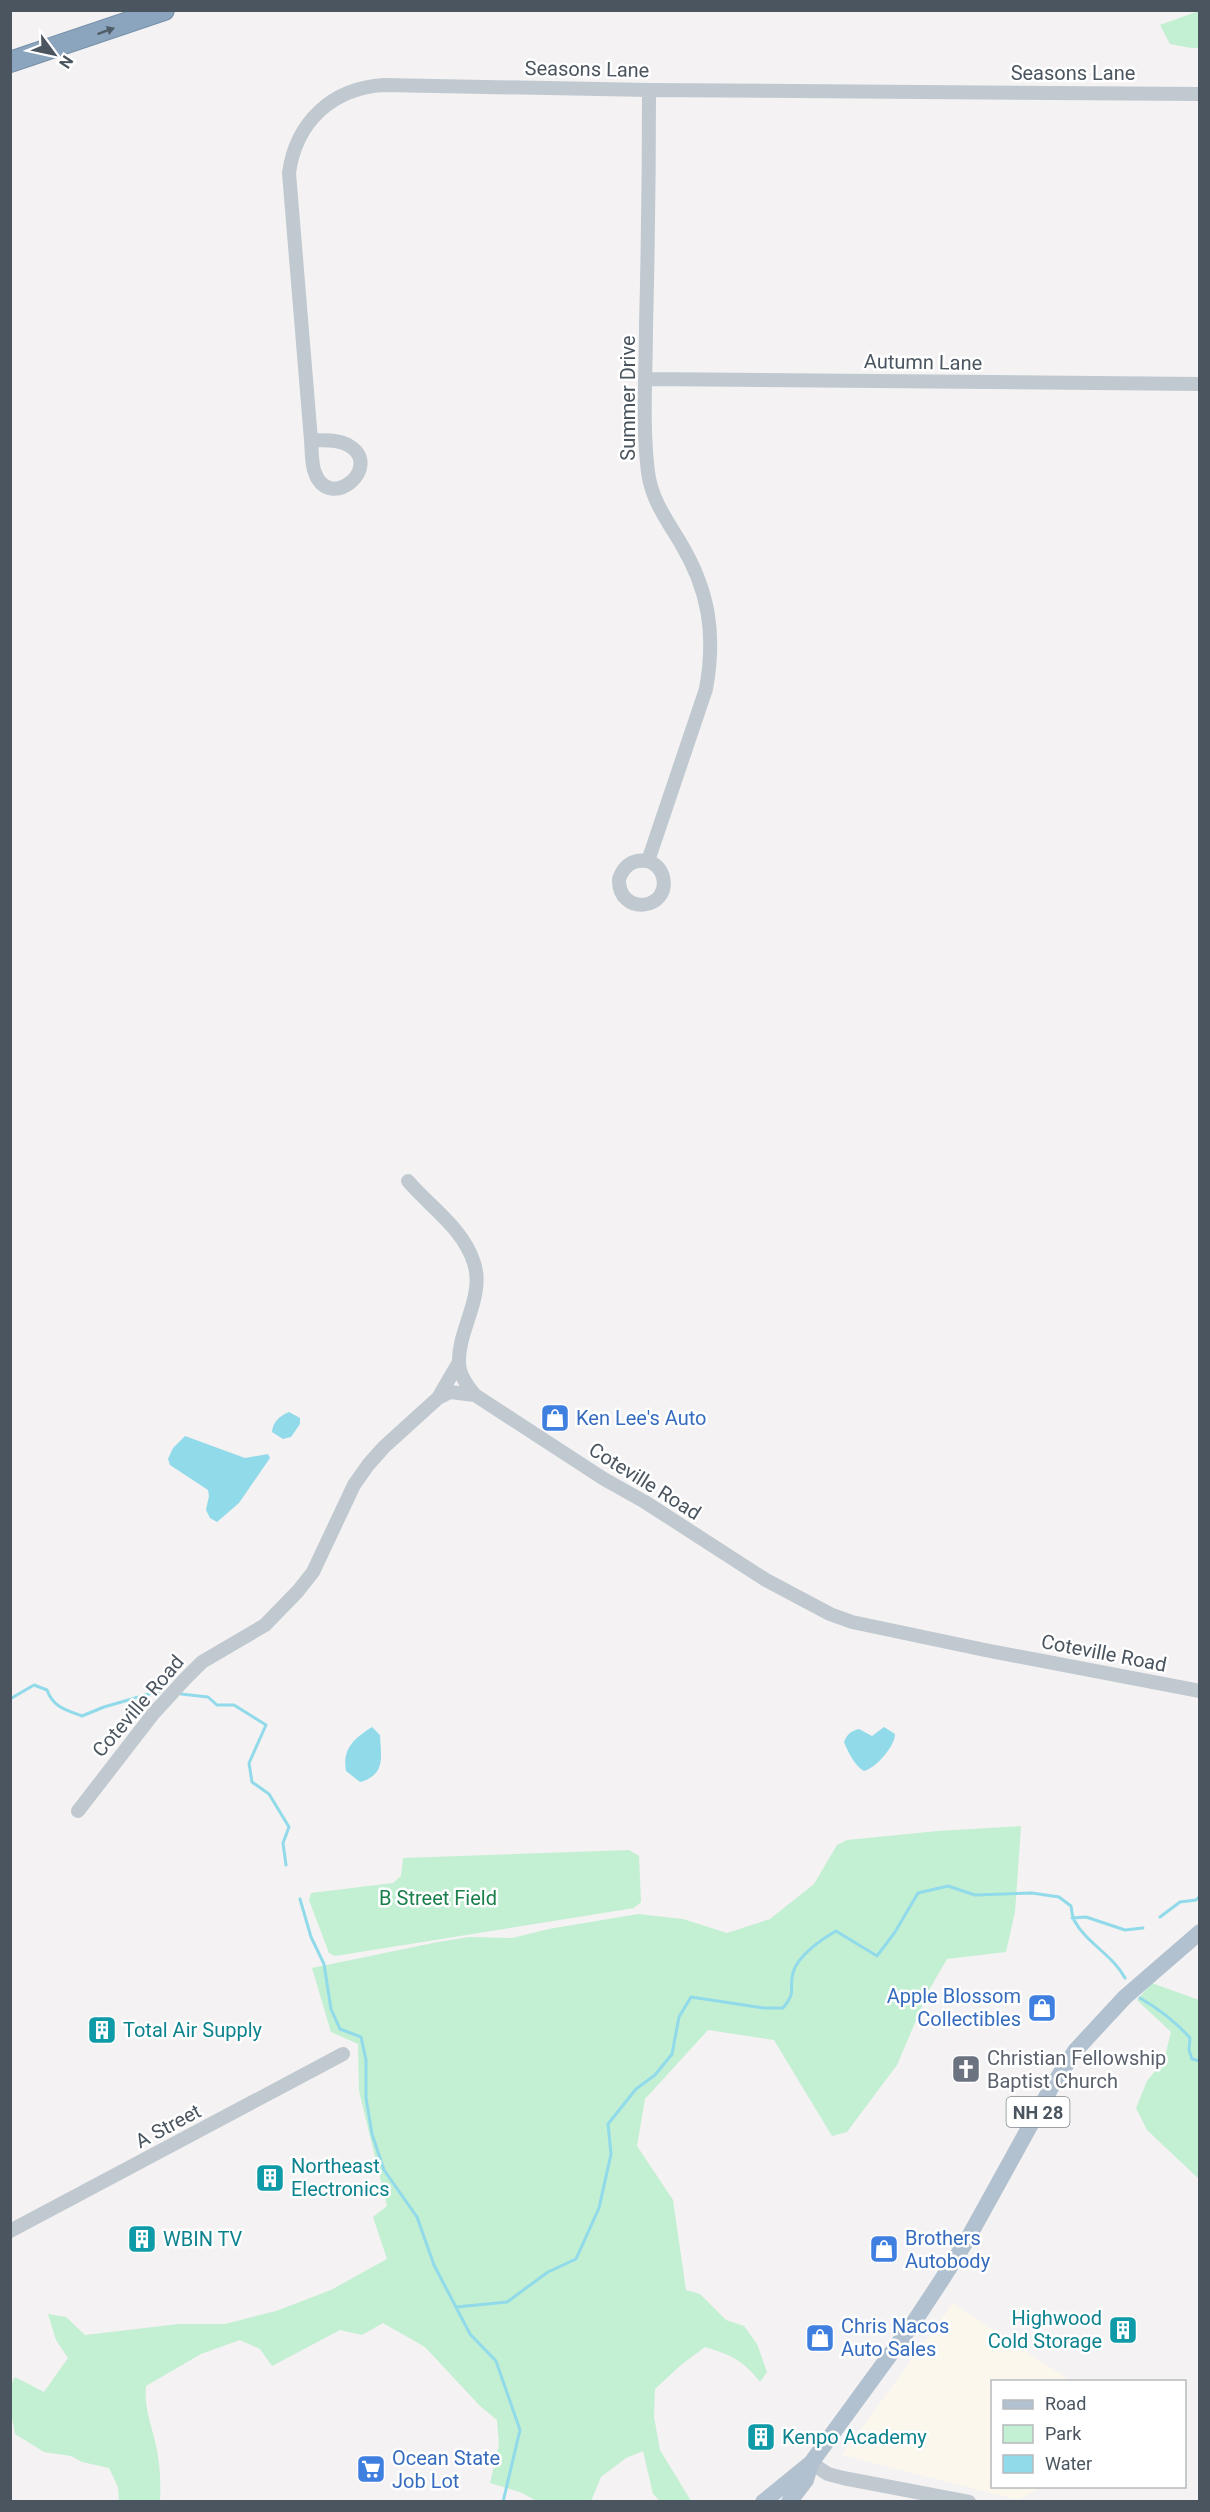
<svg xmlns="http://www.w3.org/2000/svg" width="1210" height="2512" viewBox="0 0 1210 2512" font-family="Roboto,sans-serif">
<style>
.commercial{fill:#fcf7ed}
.green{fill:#c3efd3}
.water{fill:#91daea}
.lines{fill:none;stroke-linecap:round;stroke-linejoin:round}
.stream{stroke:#91daea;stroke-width:3}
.highway-casing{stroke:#7690aa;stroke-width:22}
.minor{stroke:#c0c9d0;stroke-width:14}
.major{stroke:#b2c1cf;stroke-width:16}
.highway{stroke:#8ba5be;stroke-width:20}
.oneway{fill:#505d68}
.labels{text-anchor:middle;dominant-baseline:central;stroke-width:5;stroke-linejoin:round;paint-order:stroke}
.shield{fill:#fff;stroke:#80888f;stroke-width:1.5}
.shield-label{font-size:18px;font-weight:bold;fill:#4a555f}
.street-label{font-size:20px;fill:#4a555f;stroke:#fff}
.shop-label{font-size:20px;fill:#366cbe;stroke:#fff;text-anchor:start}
.park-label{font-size:20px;fill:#1b804b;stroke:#fff}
.culture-label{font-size:20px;fill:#0d838f;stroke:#fff;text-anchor:start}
.worship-label{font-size:20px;fill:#5b616d;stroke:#fff;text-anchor:start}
</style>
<rect width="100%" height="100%" fill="#f4f2f2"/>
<path class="commercial" d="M953,2303L1071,2381L992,2382V2486L1042,2487L1018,2500L842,2455Z"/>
<path class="green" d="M1199,11V48H1191L1170,44L1160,25Z
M1021,1826L1015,1912L1006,1952L947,1959L929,1990L897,2065L847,2132L832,2136L774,2040L708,2030L645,2099L637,2146L673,2200L686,2290L700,2294L726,2320L744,2326L757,2344L767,2372L760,2382C743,2360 731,2355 705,2347L681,2365L655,2389L654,2417L660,2450L691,2501H660L653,2494L643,2451L626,2458L601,2477L591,2501H537L520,2492L490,2483L499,2445L497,2420L479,2405L425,2347L383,2323L362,2335L340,2330L272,2366L260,2349L240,2340L201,2354L146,2386C144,2406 150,2421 155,2441C160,2461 161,2481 160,2501H119L118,2487L109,2468L82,2462L71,2456L44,2452L15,2434C12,2417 5,2392 15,2377L44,2392L68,2358L56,2340L48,2314L66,2317L85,2335L179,2324H225L276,2311L331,2290L387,2259L373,2217L387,2206L359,2091L358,2044L331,2032L312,1968L438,1942L469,1937L512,1938L549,1929L638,1914L683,1919L727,1933L770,1919L814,1884L837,1845L847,1840L938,1831Z
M629,1850L639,1856L641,1902L634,1908L335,1956L329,1953L309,1900L311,1893L393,1883L401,1876L403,1858Z
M1152,1983L1199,2000V2179L1147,2130L1136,2108L1147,2081L1164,2060L1171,2032L1137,2000Z"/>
<path class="water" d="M289,1412L300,1418V1424L291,1437L283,1439L272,1432C273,1421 280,1416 289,1412Z
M185,1436L245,1458L268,1454L270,1458L239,1503L217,1522L210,1518L206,1510L209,1496L208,1490L170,1465L168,1459L173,1448Z
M372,1727L380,1735C381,1757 386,1775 360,1782L346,1771C342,1748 355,1738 372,1727Z
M884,1727L895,1734C895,1746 876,1768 864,1771C855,1766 848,1752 844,1742C847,1734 851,1731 859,1729L872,1736Z"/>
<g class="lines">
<path class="stream" d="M181,1694L208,1697L217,1705H234L266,1725L249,1763L252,1782L269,1794L289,1827L283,1843L286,1865
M10,1699L34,1685L47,1690C53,1707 66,1710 82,1716L104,1707L163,1690
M300,1899L311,1937L324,1964L331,2009L340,2029L361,2037L366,2060V2098L372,2134L384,2170L417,2217L434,2265L470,2334L496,2361L520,2430L503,2502
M1160,1917L1180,1902L1196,1900L1200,1896
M1072,1918L1086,1917L1125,1930L1143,1928
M1140,1998C1159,2009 1175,2021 1190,2038L1189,2050L1192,2059L1200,2061
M456,2307L507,2302L548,2272L576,2259L599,2208L611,2154L608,2124L636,2089L655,2075L672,2054L679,2017L691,1997L764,2008H783C798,1989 788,1991 793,1973C797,1956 822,1939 836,1931L877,1956L895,1932L918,1893L948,1886L975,1895L1032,1893L1059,1897L1071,1906C1072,1911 1072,1916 1074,1920C1086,1943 1113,1955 1125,1978"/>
<g class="highway-casing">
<path id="highway" d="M10,62L164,10"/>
</g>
<path class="minor" d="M646,379L1200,384
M311,440C323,441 338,439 348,445C385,466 330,513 315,473C311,463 312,450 311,440L289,173C296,122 332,88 384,85L649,90L1200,94
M648,861C656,864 661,869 663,877C671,910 618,917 619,879C624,865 633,859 648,861L706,689C716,634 709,590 680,542C666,519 651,498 648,472C642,424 646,375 646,327C648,248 649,169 649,90
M408,1181C431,1208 463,1228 474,1263C485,1296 458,1330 459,1362C459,1374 468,1387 475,1395
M438,1398L459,1362
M78,1811L153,1714L185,1679L202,1662L265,1625L298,1591L313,1572L354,1485L368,1465L384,1447L438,1398L450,1392L475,1395L604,1479L645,1502L766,1580L830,1614L852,1622L985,1650L1200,1691
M10,2231L343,2054
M811,2463L828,2474L843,2478L969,2502"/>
<path class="major" d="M763,2502L811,2463
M789,2502L806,2480L811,2463L914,2322L941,2281L967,2240L1051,2088L1075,2051L1125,1997L1200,1932"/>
<use href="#highway" class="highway"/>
</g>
<defs><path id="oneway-solid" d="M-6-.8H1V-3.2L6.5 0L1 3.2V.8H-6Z" transform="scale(1.5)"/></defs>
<use class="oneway" href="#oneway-solid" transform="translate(106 31) rotate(-20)"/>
<defs>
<g id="shop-square" transform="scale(1.5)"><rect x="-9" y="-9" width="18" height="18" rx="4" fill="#3f7fe0" stroke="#fff"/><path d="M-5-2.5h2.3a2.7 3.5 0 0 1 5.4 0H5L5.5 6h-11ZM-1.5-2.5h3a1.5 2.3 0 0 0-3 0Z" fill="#fff"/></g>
<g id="building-square" transform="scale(1.5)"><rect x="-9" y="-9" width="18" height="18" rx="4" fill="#0f9aa8" stroke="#fff"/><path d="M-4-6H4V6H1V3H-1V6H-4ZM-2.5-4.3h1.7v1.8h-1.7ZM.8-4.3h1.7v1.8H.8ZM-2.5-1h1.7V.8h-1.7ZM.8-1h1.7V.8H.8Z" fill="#fff"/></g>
<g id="church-square" transform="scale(1.5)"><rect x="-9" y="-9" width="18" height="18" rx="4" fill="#6b7280" stroke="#fff"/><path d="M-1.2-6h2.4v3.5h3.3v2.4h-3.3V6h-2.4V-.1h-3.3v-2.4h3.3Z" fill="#fff"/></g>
<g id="supermarket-square" transform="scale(1.5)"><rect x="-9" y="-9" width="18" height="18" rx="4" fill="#3f7fe0" stroke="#fff"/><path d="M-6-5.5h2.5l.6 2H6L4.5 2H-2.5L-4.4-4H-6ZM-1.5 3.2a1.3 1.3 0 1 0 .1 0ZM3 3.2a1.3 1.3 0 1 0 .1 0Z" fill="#fff"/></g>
</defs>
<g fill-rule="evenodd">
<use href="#shop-square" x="555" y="1418"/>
<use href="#shop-square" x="1042" y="2008"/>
<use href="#building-square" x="102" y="2030"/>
<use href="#church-square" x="966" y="2069"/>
<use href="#building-square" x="270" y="2178"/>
<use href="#building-square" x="142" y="2239"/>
<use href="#shop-square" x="884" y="2249"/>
<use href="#building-square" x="1123" y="2330"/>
<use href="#shop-square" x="820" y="2338"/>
<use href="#building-square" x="761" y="2437"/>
<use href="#supermarket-square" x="371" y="2469"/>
</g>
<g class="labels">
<rect class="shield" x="1006.5" y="2097" width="63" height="30" rx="4.5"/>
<g class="shield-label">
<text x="1038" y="2112">NH 28</text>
</g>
<g class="street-label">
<text transform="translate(587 69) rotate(1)">Seasons Lane</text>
<text x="1073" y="73">Seasons Lane</text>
<text transform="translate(923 362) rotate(1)">Autumn Lane</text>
<text transform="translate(628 398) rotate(-90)">Summer Drive</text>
<text transform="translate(645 1481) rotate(32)">Coteville Road</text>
<text transform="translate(1104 1653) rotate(11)">Coteville Road</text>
<text transform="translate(138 1706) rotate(-49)">Coteville Road</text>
<text transform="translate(168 2126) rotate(-28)">A Street</text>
</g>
<g class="shop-label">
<text x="576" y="1418">Ken Lee's Auto</text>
<text x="1021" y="1996" text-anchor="end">Apple Blossom<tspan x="1021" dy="23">Collectibles</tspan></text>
<text x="905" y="2238">Brothers<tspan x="905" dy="23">Autobody</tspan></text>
<text x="841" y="2326">Chris Nacos<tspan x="841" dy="23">Auto Sales</tspan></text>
<text x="392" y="2458">Ocean State<tspan x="392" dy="23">Job Lot</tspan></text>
</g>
<g class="park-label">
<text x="438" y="1898">B Street Field</text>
</g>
<g class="culture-label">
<text x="123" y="2030">Total Air Supply</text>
<text x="291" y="2166">Northeast<tspan x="291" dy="23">Electronics</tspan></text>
<text x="163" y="2239">WBIN TV</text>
<text x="1102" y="2318" text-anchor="end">Highwood<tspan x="1102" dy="23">Cold Storage</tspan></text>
<text x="782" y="2437">Kenpo Academy</text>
</g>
<g class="worship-label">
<text x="987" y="2058">Christian Fellowship<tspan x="987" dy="23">Baptist Church</tspan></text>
</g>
</g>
<rect width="1210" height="2512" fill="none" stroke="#4a555f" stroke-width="24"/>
<rect x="991" y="2380" width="195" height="108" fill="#ffffff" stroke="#b7bbbf" stroke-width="1.5"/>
<rect x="1003" y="2400" width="30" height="9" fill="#b2c1cf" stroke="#b7bbbf" stroke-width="1.5"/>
<text x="1045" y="2410" font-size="18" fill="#4a555f">Road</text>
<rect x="1003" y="2425" width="30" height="18" fill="#c3efd3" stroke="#b7bbbf" stroke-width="1.5"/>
<text x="1045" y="2440" font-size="18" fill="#4a555f">Park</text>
<rect x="1003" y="2455" width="30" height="18" fill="#91daea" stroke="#b7bbbf" stroke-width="1.5"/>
<text x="1045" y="2470" font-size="18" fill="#4a555f">Water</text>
<g transform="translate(54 54) rotate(123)" stroke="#ffffff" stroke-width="4.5" paint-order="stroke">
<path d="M0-4.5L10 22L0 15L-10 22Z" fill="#4a555f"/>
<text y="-9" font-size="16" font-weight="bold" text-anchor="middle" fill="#4a555f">N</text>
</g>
</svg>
